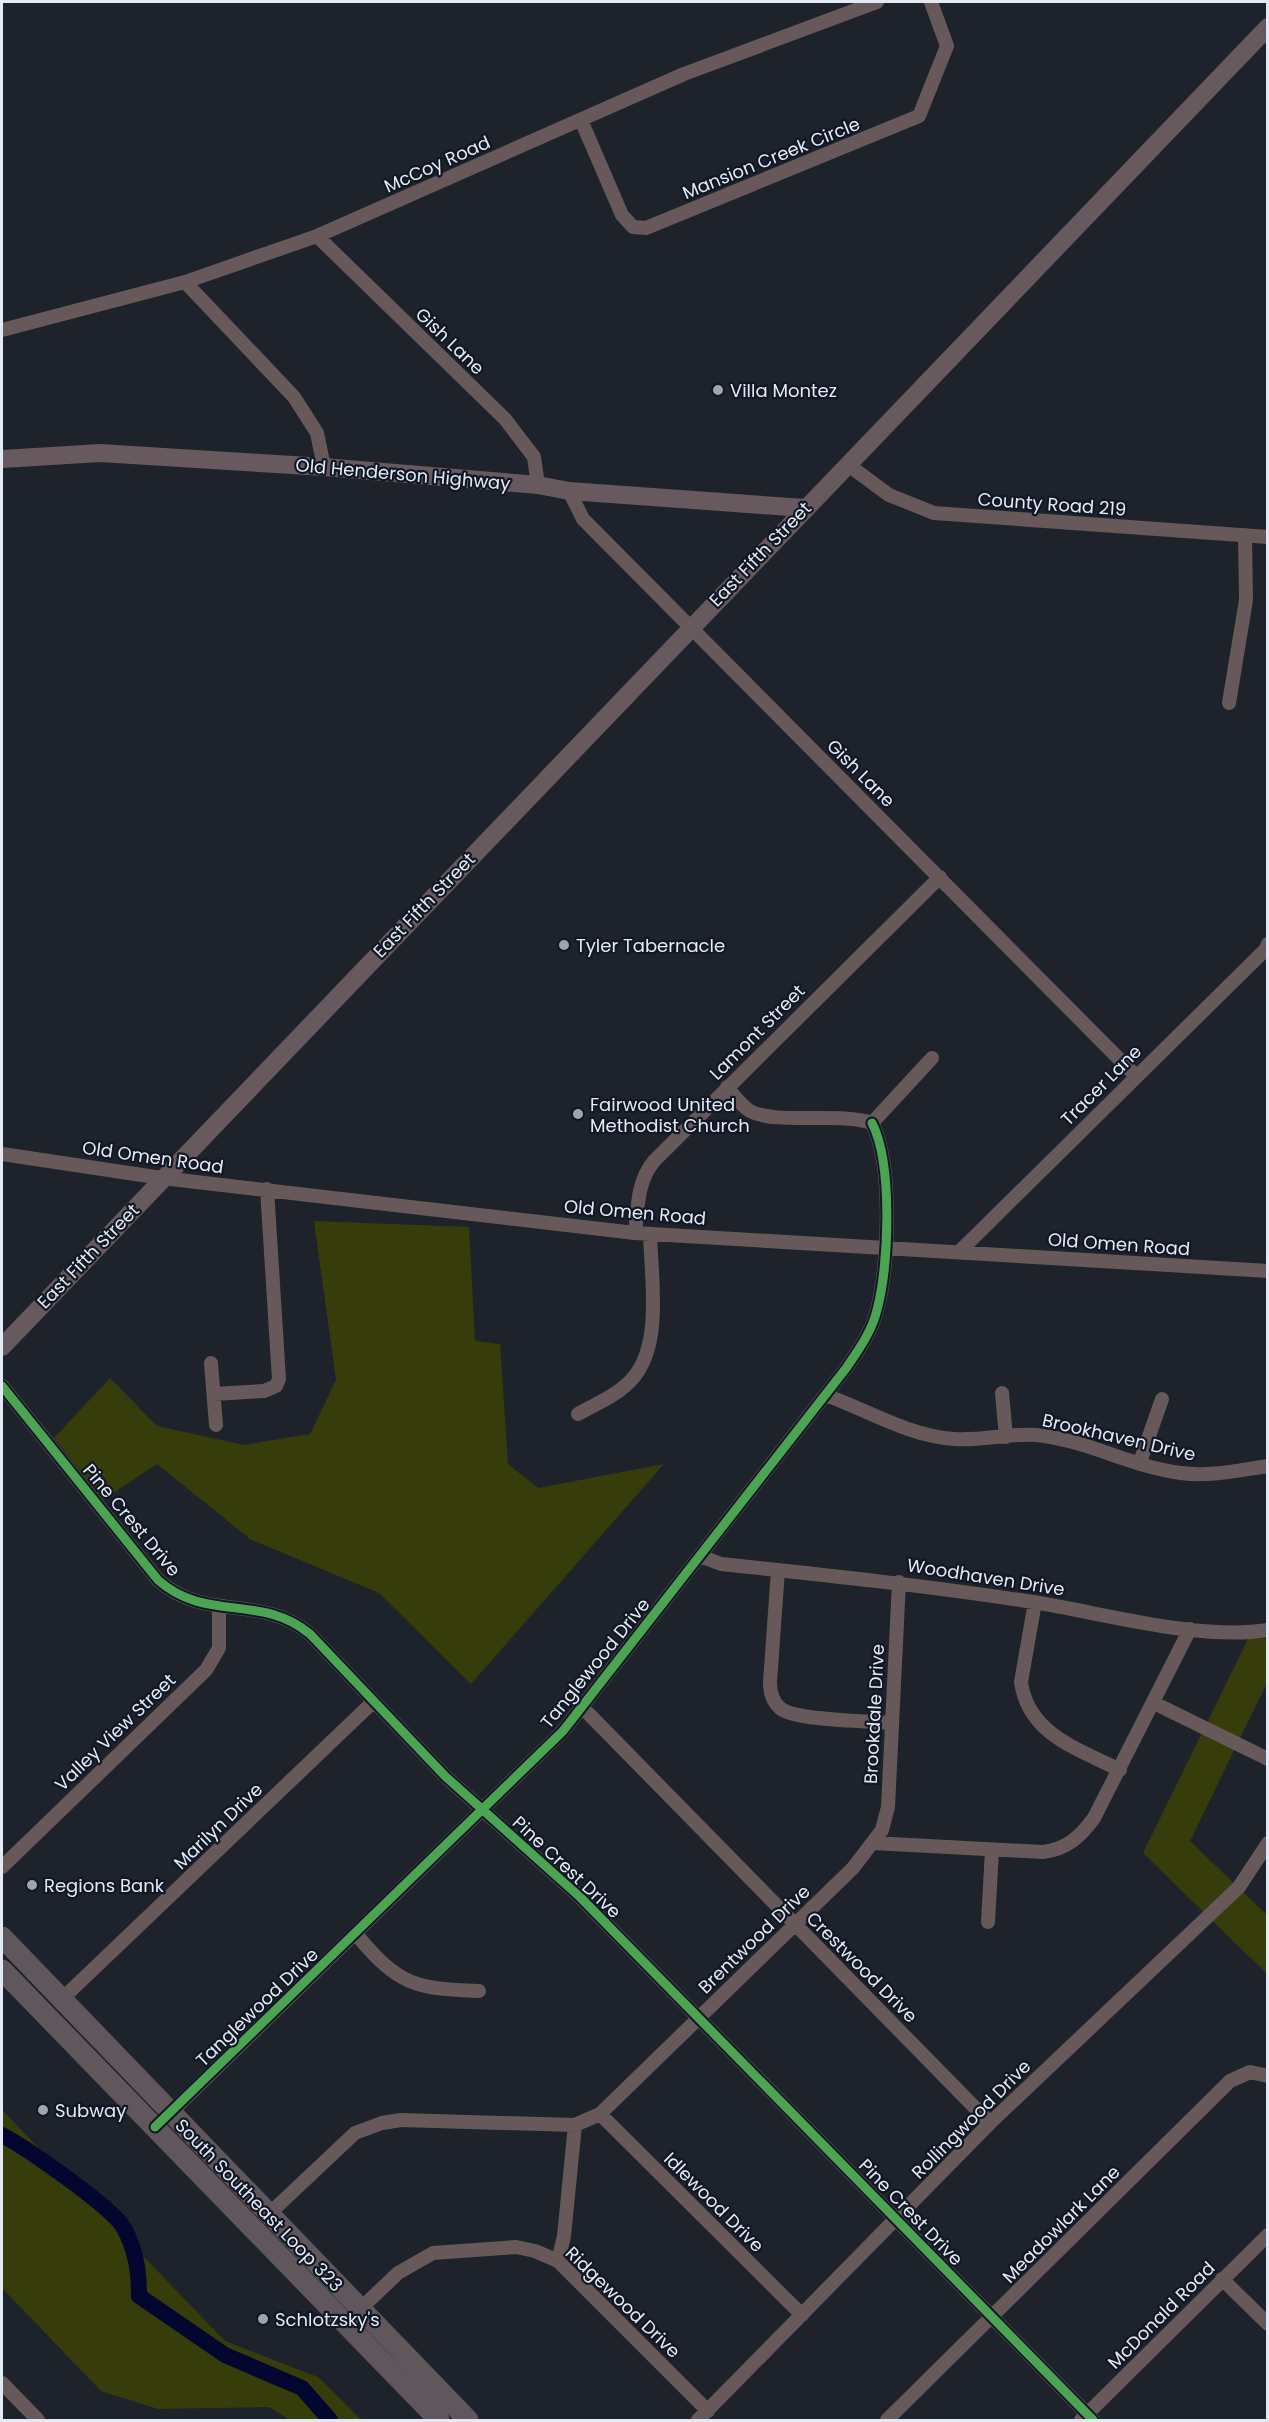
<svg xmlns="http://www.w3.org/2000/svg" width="1269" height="2422" viewBox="0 0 1269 2422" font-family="Poppins,sans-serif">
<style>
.green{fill:#373d0a}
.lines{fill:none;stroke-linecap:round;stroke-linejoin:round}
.river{stroke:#03062f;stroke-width:16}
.minor{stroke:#67585a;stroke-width:14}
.major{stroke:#67595d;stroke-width:18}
.highway{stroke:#5f575b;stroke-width:21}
.cycleway-casing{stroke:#101825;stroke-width:13}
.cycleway{stroke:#4ca352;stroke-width:9}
.poi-dot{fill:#9fa4ad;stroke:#101825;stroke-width:2}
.labels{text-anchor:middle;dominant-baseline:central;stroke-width:4.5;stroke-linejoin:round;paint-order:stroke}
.street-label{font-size:18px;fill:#e4eaf4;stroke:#101825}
.poi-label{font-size:18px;fill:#e4eaf4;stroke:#101825;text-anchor:start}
</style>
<rect width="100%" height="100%" fill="#1e222a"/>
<path class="green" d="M314,1221L469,1227L475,1341L500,1344L508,1464L538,1488L664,1464L471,1684L379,1593L250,1539L157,1464L103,1500L54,1438L110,1378L157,1426L244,1445L310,1434L336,1380Z
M1267,1638V1683L1190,1841L1267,1915V1974L1143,1853L1248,1639Z
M2,2110L225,2341L318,2377L362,2420H290L269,2407L158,2409L101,2391L2,2288Z"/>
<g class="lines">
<path class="river" d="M2,2135C25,2147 112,2207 124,2228C136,2251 139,2271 139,2296L225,2355L302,2388L330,2420"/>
<path class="minor" d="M581,120L622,215L633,227L646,228L919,116L947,46L931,2
M317,236L505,419L534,457L538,485
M185,282L294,397L317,433L324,467
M2,330L185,282L317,236L684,74L877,2
M847,464L889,495L934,513L1268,537
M569,491L583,519L1136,1076
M1229,703L1246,600L1245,535
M727,1087C734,1095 740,1105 750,1111C775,1125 839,1112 872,1123
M872,1123L932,1058
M2,1154L162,1178L635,1233L1268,1271
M635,1233C638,1206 637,1182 654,1161L940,877
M960,1251L1265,950L1268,944
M211,1363L216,1425
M2,1386L158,1580C206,1623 261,1593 310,1634L446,1777L580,1897L1093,2420
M1002,1393L1006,1437
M214,1394L264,1391L276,1386L279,1379L267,1189
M825,1395C868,1410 908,1436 954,1439C981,1441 1009,1433 1036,1435C1087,1440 1132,1467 1181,1473C1210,1477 1239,1470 1268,1466
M578,1414C593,1405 612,1398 625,1386C665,1354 651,1280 650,1234
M1140,1462L1162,1399
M700,1556L721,1564C825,1575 929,1586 1033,1602C1103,1613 1199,1641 1268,1630
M778,1570L770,1682C770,1692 772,1701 780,1708C794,1721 869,1721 891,1723
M1035,1602L1021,1682C1028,1734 1078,1749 1120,1770
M1154,1703L1268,1759
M583,1708L990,2123
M873,1843L1043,1852C1067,1849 1080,1837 1094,1818L1190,1629
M2,1867L206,1670L219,1648V1607
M988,1922L992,1850
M356,1934C398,1985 415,1989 479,1991
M62,1999L373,1702
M600,2114L802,2315
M165,2118L563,1731L847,1367C859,1349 872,1331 877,1310C889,1265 893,1164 872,1123
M269,2214L355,2133L382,2123L401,2120L575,2125L600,2114L853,1868L882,1830L888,1807L899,1582
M558,2261L564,2236L575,2125
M1222,2279L1268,2324
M355,2314L398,2273L433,2253L516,2247L535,2251L558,2261L708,2411
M2,2383L38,2420
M698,2420L990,2123L1239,1887L1268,1843
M887,2420L1230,2081L1250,2072L1268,2076
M1081,2420L1268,2235"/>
<path class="major" d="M2,459L100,453L324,467L538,485L569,491L804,508
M2,1347L1268,27"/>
<path class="highway" d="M2,1937L468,2420
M2,1970L439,2420"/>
<g class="cycleway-casing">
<path id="cycleway" d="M2,1386L158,1580C206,1623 261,1593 310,1634L446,1777L580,1897L1093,2420
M155,2127L563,1731L847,1367C859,1349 872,1331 877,1310C889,1265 893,1164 872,1123"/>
</g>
<use href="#cycleway" class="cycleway"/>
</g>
<g class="poi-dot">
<circle cx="718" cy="390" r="6"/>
<circle cx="564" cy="945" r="6"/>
<circle cx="578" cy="1114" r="6"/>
<circle cx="32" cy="1885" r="6"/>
<circle cx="43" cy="2110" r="6"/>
<circle cx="263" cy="2319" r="6"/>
</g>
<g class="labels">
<g class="street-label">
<text transform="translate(771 158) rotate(-22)">Mansion Creek Circle</text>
<text transform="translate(437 164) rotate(-24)">McCoy Road</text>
<text transform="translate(450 341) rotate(44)">Gish Lane</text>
<text transform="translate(403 474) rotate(5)">Old Henderson Highway</text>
<text transform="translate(1052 504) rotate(4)">County Road 219</text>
<text transform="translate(760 554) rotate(-46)">East Fifth Street</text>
<text transform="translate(861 773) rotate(45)">Gish Lane</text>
<text transform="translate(424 905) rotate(-46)">East Fifth Street</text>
<text transform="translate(757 1032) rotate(-45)">Lamont Street</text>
<text transform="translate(1101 1085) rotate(-45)">Tracer Lane</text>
<text transform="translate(153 1157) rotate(8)">Old Omen Road</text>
<text transform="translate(635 1212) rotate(5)">Old Omen Road</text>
<text transform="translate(1119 1244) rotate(4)">Old Omen Road</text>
<text transform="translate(88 1256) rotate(-46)">East Fifth Street</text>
<text transform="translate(1119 1437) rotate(13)">Brookhaven Drive</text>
<text transform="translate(132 1520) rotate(50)">Pine Crest Drive</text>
<text transform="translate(986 1577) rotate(9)">Woodhaven Drive</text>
<text transform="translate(595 1663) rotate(-51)">Tanglewood Drive</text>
<text transform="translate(874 1714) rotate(-87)">Brookdale Drive</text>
<text transform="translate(115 1732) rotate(-44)">Valley View Street</text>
<text transform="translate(218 1826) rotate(-44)">Marilyn Drive</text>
<text transform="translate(567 1867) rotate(43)">Pine Crest Drive</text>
<text transform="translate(754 1939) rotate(-44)">Brentwood Drive</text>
<text transform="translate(862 1967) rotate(45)">Crestwood Drive</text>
<text transform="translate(257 2007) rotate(-44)">Tanglewood Drive</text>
<text transform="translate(971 2119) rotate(-45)">Rollingwood Drive</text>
<text transform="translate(714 2202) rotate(45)">Idlewood Drive</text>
<text transform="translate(259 2205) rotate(46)">South Southeast Loop 323</text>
<text transform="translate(911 2212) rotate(46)">Pine Crest Drive</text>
<text transform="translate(1061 2224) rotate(-45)">Meadowlark Lane</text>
<text transform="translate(623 2302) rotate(44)">Ridgewood Drive</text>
<text transform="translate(1161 2315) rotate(-45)">McDonald Road</text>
</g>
<g class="poi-label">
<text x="730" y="390">Villa Montez</text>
<text x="576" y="945">Tyler Tabernacle</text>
<text x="590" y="1104">Fairwood United<tspan x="590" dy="21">Methodist Church</tspan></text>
<text x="44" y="1885">Regions Bank</text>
<text x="55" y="2110">Subway</text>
<text x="275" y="2319">Schlotzsky's</text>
</g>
</g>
<rect width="1269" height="2422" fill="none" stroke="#e4eaf4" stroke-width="6"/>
</svg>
